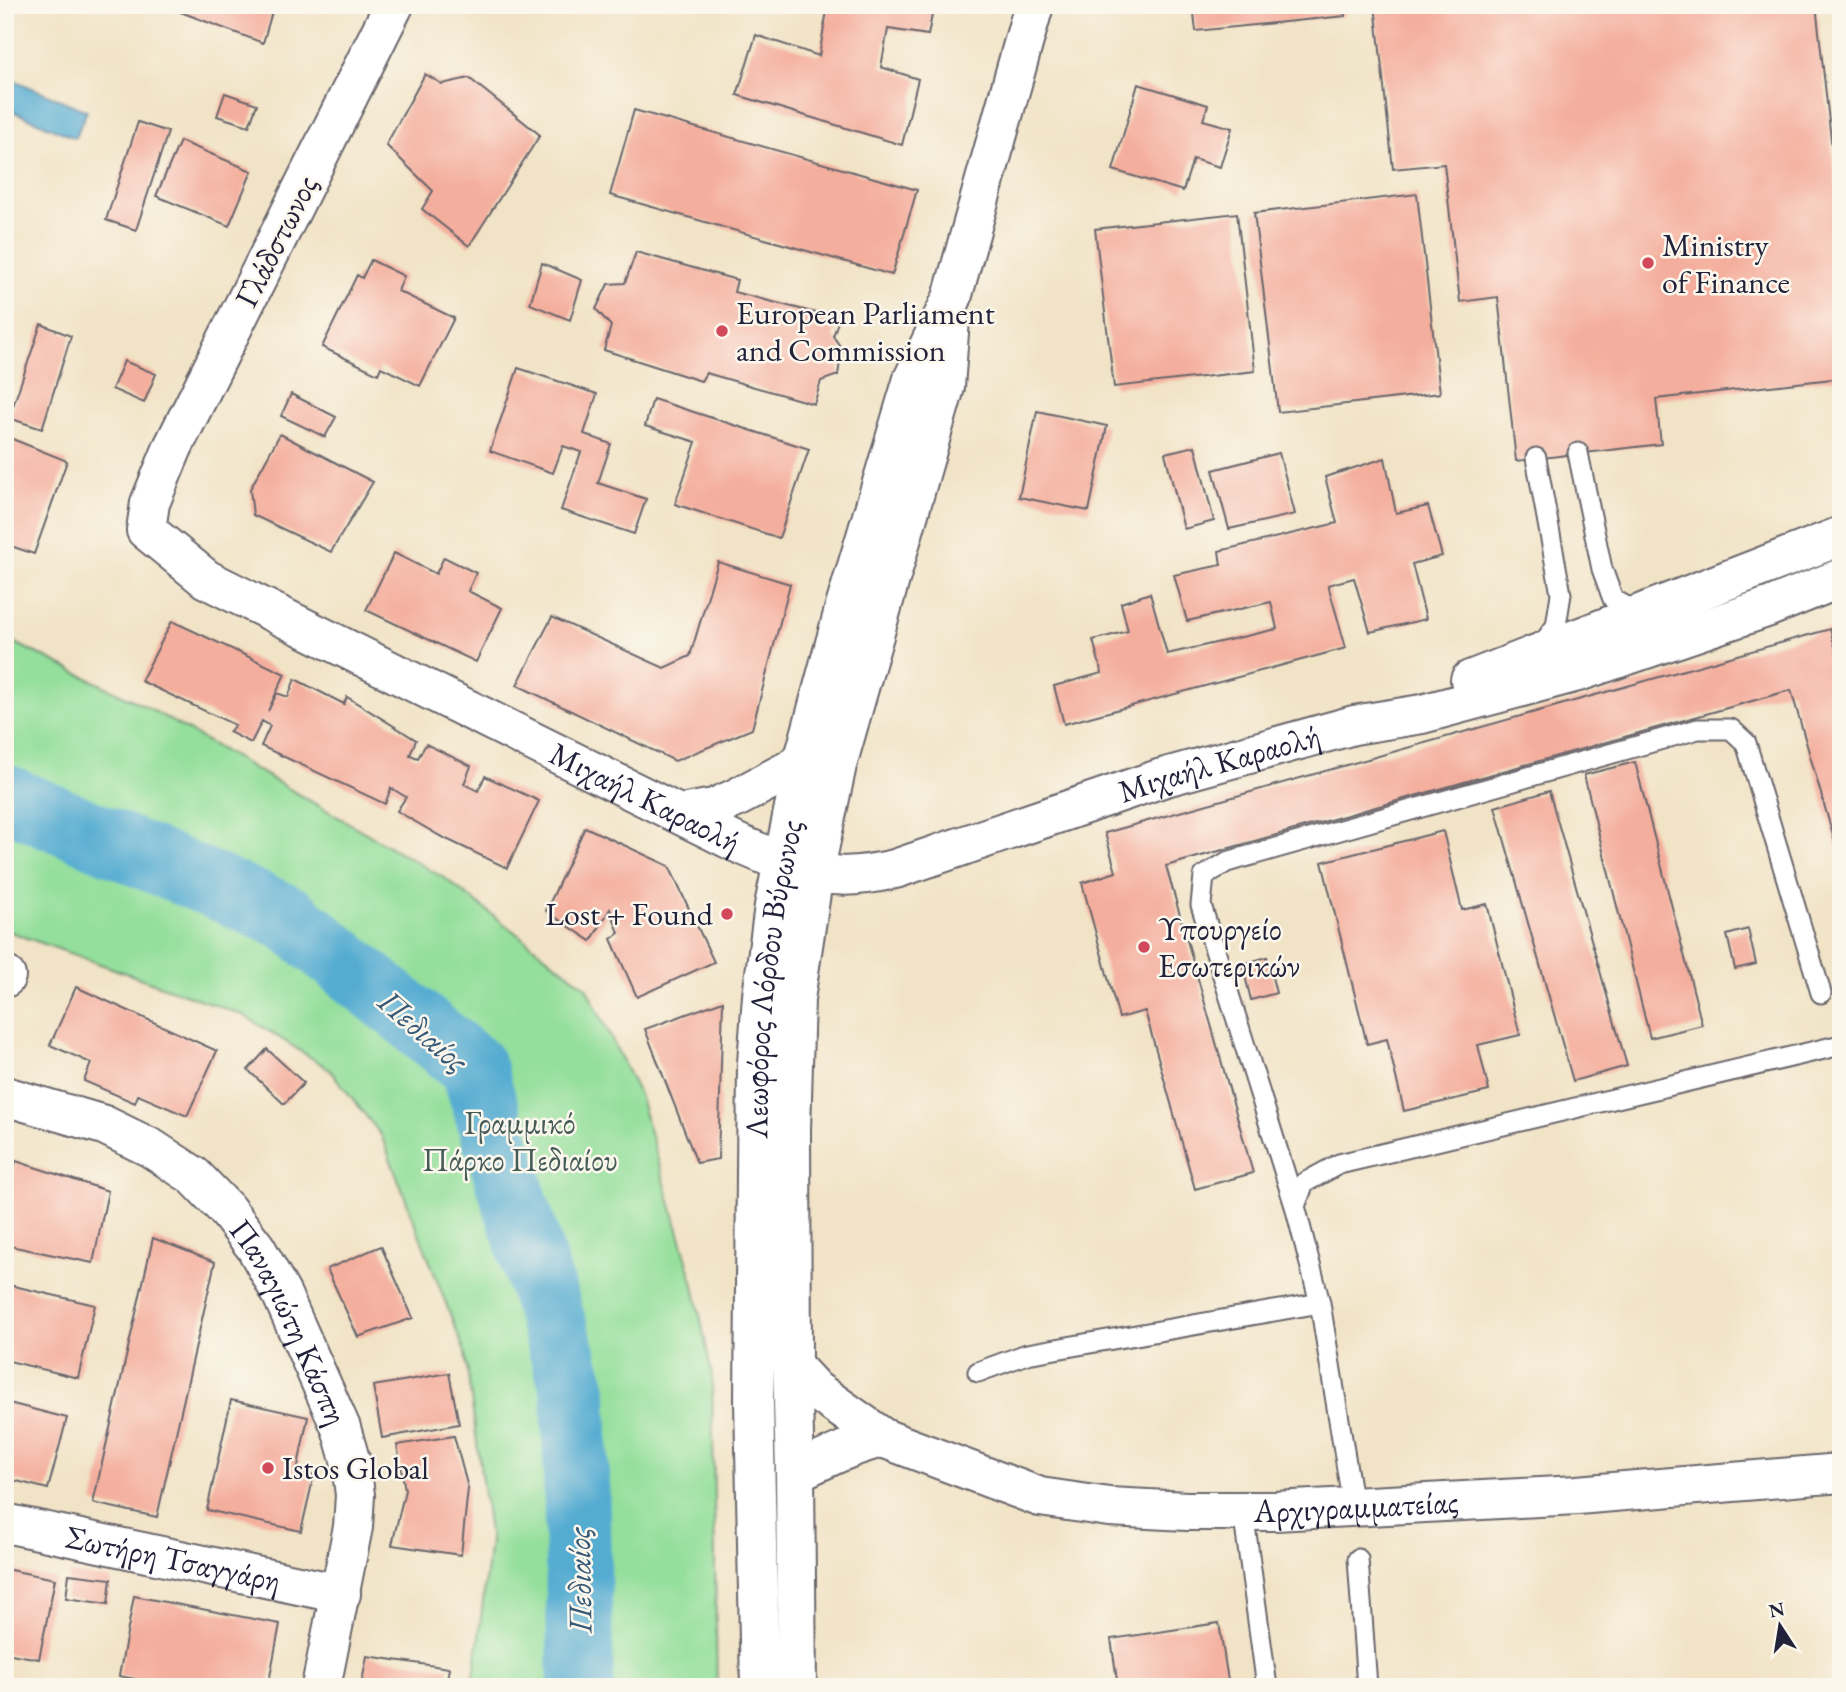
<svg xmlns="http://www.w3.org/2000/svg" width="1846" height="1692" viewBox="0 0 1846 1692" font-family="'EB Garamond',serif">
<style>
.green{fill:#94df9b;stroke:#5b806b;stroke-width:2}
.water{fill:#54acd1;stroke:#3b6786;stroke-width:2}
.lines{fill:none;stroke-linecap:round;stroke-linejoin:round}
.river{stroke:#54acd1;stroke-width:66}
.building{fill:#f4ae9d}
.lane-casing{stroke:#6a666c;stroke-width:23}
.street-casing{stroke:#6a666c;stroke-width:42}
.secondary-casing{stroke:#6a666c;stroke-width:42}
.lane{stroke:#fff;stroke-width:19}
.street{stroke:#fff;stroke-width:38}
.secondary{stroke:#fff;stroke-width:38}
.poi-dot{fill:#d1495b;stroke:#fbf7ec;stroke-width:2.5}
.labels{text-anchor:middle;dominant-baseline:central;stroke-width:5;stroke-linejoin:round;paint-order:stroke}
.street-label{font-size:32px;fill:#22223b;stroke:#fbf7ec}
.poi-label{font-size:32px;fill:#22223b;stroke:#fbf7ec;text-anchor:start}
.park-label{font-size:32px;fill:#445b58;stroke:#fbf7ec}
.water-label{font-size:33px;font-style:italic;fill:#365977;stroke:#fbf7ec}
</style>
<rect width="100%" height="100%" fill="#fbf7ec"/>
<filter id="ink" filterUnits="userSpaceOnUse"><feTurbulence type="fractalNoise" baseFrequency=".0143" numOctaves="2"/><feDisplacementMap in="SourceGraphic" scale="14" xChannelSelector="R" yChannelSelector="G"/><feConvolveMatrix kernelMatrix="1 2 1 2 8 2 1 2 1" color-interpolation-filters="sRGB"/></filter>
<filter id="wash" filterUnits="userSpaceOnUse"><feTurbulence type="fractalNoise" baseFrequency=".00686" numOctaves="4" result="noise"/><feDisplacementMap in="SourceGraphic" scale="28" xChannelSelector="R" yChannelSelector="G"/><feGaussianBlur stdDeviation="1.57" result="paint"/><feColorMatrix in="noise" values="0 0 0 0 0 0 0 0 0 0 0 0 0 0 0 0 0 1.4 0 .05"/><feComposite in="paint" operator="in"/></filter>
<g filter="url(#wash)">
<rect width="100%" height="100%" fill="#f1e3c6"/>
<path class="green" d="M5,638L145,706L446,879L586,987L639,1094L694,1285L712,1375L717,1687H473L490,1540L465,1353L381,1135L329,1069L243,1015L5,930Z"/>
<path class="water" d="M11,79L87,111L75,138L5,108V95Z"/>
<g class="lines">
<path class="river" d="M5,797L287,917L473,1067L574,1390L581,1687"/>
</g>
<g id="blocks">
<path class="building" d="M162,5H274L263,43Z
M828,5H934L928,35L888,29L881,67L918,79L902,145L737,95L756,35L819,56Z
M1193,5H1344L1345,16L1196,31Z
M1375,5H1816L1841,229V378L1656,399L1661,444L1516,461L1498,297L1460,302L1444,164L1393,169Z
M425,74L442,84L469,78L540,135L469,246L422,209L433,191L386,145Z
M1138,84L1208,105L1203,120L1232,128L1220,167L1193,159L1183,191L1113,170Z
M225,93L257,104L249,126L217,116Z
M634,110L917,190L892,275L610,195Z
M138,122L168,132L136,230L106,220Z
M180,141L252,171L229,226L156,196Z
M1417,194L1440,393L1278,412L1254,213Z
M1237,213L1255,371L1114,387L1095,229Z
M636,252L737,280L734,292L839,319L833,336L842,349L838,375L821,381L814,404L706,373L701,381L604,350L611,326L596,309L608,284L625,283Z
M371,260L404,276L398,291L454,318L420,386L381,367L378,374L322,347L357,275L362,278Z
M542,263L582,280L570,320L530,304Z
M41,324L71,336L42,429L9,418Z
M124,361L156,374L144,403L112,389Z
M518,368L597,394L584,434L611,444L598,483L646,499L634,534L561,510L581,452L563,446L553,473L490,451Z
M291,394L336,417L325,437L281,416Z
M653,399L809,449L779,538L675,504L696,442L645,426Z
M1037,411L1107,426L1089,511L1019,497Z
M280,434L373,482L331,552L253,515L250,489Z
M5,436L67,461L34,554L5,544Z
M1195,446L1214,521L1184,529L1165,453Z
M1279,453L1295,514L1229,529L1213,470Z
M1385,458L1396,513L1428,506L1442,556L1412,564L1426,619L1370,632L1354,578L1328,585L1346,648L1064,724L1054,686L1102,673L1093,640L1128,631L1121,603L1150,593L1167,654L1277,629L1271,602L1187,621L1174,575L1221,565L1219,551L1337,523L1325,477Z
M394,553L436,574L444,557L476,573L468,591L502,608L476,662L366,610Z
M718,562L790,584L752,729L675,761L517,685L552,617L664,668L690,656Z
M172,621L285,674L268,711L277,693L288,697L295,679L344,704L347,697L416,740L410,755L418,758L426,744L471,766L464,784L478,791L485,776L539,801L507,868L440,836L397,811L406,797L391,788L385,804L261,746L270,726L262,721L251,743L229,732L235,725L141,681Z
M1830,629L1841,667V863L1791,690L1166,866L1253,1173L1195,1189L1145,1011L1119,1018L1082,883L1116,872L1105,833Z
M1635,762L1702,1025L1650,1038L1584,775Z
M1549,791L1627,1066L1573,1081L1495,807Z
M585,827L669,866L714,962L637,997L611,939L619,933L610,909L591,941L546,911Z
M1443,831L1462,910L1487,904L1520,1035L1478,1045L1489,1091L1404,1111L1387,1039L1367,1044L1322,862Z
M1748,929L1756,964L1735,969L1727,935Z
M1267,957L1276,993L1251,1000L1242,964Z
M76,987L217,1051L187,1116L138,1095L135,1103L84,1081L91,1063L50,1045Z
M723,1001L718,1159L697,1163L645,1029Z
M267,1049L304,1083L284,1104L248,1070Z
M16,1161L108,1191L93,1263L5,1245V1200Z
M153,1238L215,1262L157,1517L93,1503Z
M381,1246L413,1318L358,1337L327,1269Z
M5,1284L95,1305L78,1378L5,1360Z
M449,1373L459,1424L382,1438L373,1386Z
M231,1400L308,1417L297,1471L314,1475L301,1531L207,1510Z
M5,1402L67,1418L48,1489L5,1478Z
M454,1436L468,1488L461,1555L392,1545L405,1490L397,1445Z
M5,1569L55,1579L39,1659L5,1653Z
M69,1574L111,1579L108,1604L66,1598Z
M134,1596L280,1624L268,1687H178L119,1676Z
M1219,1623L1229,1687H1118L1111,1639Z
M367,1656L449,1668L446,1687H361Z"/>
</g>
</g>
<g filter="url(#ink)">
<use href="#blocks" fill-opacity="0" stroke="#6a666c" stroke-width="2"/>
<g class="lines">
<g class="lane-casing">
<path id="lane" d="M1578,453L1602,569L1613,599L1639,614
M1536,458L1561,594L1556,626L1541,646
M1295,1206L1201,905L1204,876L1227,862L1698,729H1731L1746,743L1821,993
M978,1372L1027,1354L1320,1303
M1353,1506L1320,1303L1295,1206L1304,1183L1339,1164L1841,1045
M1243,1511L1267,1687
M1358,1559L1367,1687"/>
</g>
<g class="street-casing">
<g id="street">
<path id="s1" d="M394,5L173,447L150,503L146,530L206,579L737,843L782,862"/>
<path d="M5,978L6,976"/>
<path id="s2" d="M5,1096L104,1125L151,1148L194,1176L226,1209L256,1248L282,1295L341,1428L351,1463L355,1495L353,1527L321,1687"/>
<path id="s3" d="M792,1365L815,1390L883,1438L1040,1497L1109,1507L1187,1511H1275L1577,1495L1841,1473"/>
<path d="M795,1473C825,1459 851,1445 883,1438"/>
<path id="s4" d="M5,1523L341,1594"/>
</g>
</g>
<g class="secondary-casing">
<g id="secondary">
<path d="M1470,680L1841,536"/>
<path d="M681,814L714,808L736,798L791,769L804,758"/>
<path id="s5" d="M790,865C830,879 854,878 895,869L1162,778L1354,725L1422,714L1578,672L1769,607L1841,578"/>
<path id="s6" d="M760,1687L754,1401L757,1063L762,996L774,906L804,758L844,610L913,379L952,298L1034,5"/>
<path d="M797,1687L795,1473L792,1365L791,1130L795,999L814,873L837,765L945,387L950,319"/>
</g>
</g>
<use href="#lane" class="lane"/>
<use href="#street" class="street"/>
<use href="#secondary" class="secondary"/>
</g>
</g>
<g class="poi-dot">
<circle cx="1648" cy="263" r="7"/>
<circle cx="722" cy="331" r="7"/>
<circle cx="727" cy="914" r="7"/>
<circle cx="1144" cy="947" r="7"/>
<circle cx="268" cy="1468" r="7"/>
</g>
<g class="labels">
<g class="street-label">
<text transform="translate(276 241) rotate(-63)">Γλάδστωνος</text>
<text stroke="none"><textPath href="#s5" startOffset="448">Μιχαήλ Καραολή</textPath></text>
<text stroke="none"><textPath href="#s1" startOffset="1150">Μιχαήλ Καραολή</textPath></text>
<text stroke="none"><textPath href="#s6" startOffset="709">Λεωφόρος Λόρδου Βύρωνος</textPath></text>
<text stroke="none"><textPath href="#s2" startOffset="383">Παναγιώτη Κάσπη</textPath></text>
<text stroke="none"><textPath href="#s3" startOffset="602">Αρχιγραμματείας</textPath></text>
<text stroke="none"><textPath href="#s4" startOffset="172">Σωτήρη Τσαγγάρη</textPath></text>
</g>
<g class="poi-label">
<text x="1662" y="245">Ministry<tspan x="1662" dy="37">of Finance</tspan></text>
<text x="736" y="313">European Parliament<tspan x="736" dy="37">and Commission</tspan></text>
<text x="713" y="914" text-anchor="end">Lost + Found</text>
<text x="1158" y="929">Υπουργείο<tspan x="1158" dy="37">Εσωτερικών</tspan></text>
<text x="282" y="1468">Istos Global</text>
</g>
<g class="park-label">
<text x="520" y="1123">Γραμμικό<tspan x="520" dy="37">Πάρκο Πεδιαίου</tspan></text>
</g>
<g class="water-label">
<text transform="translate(424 1031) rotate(41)">Πεδιαίος</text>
<text transform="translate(579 1580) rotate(-91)">Πεδιαίος</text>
</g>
</g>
<rect width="1846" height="1692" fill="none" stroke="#fbf7ec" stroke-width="28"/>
<g transform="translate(1780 1626) rotate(348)" stroke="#fbf7ec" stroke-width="5" paint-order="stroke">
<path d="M0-5L12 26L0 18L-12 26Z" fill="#22223b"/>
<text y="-10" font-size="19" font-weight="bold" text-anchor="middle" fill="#22223b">N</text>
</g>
</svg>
